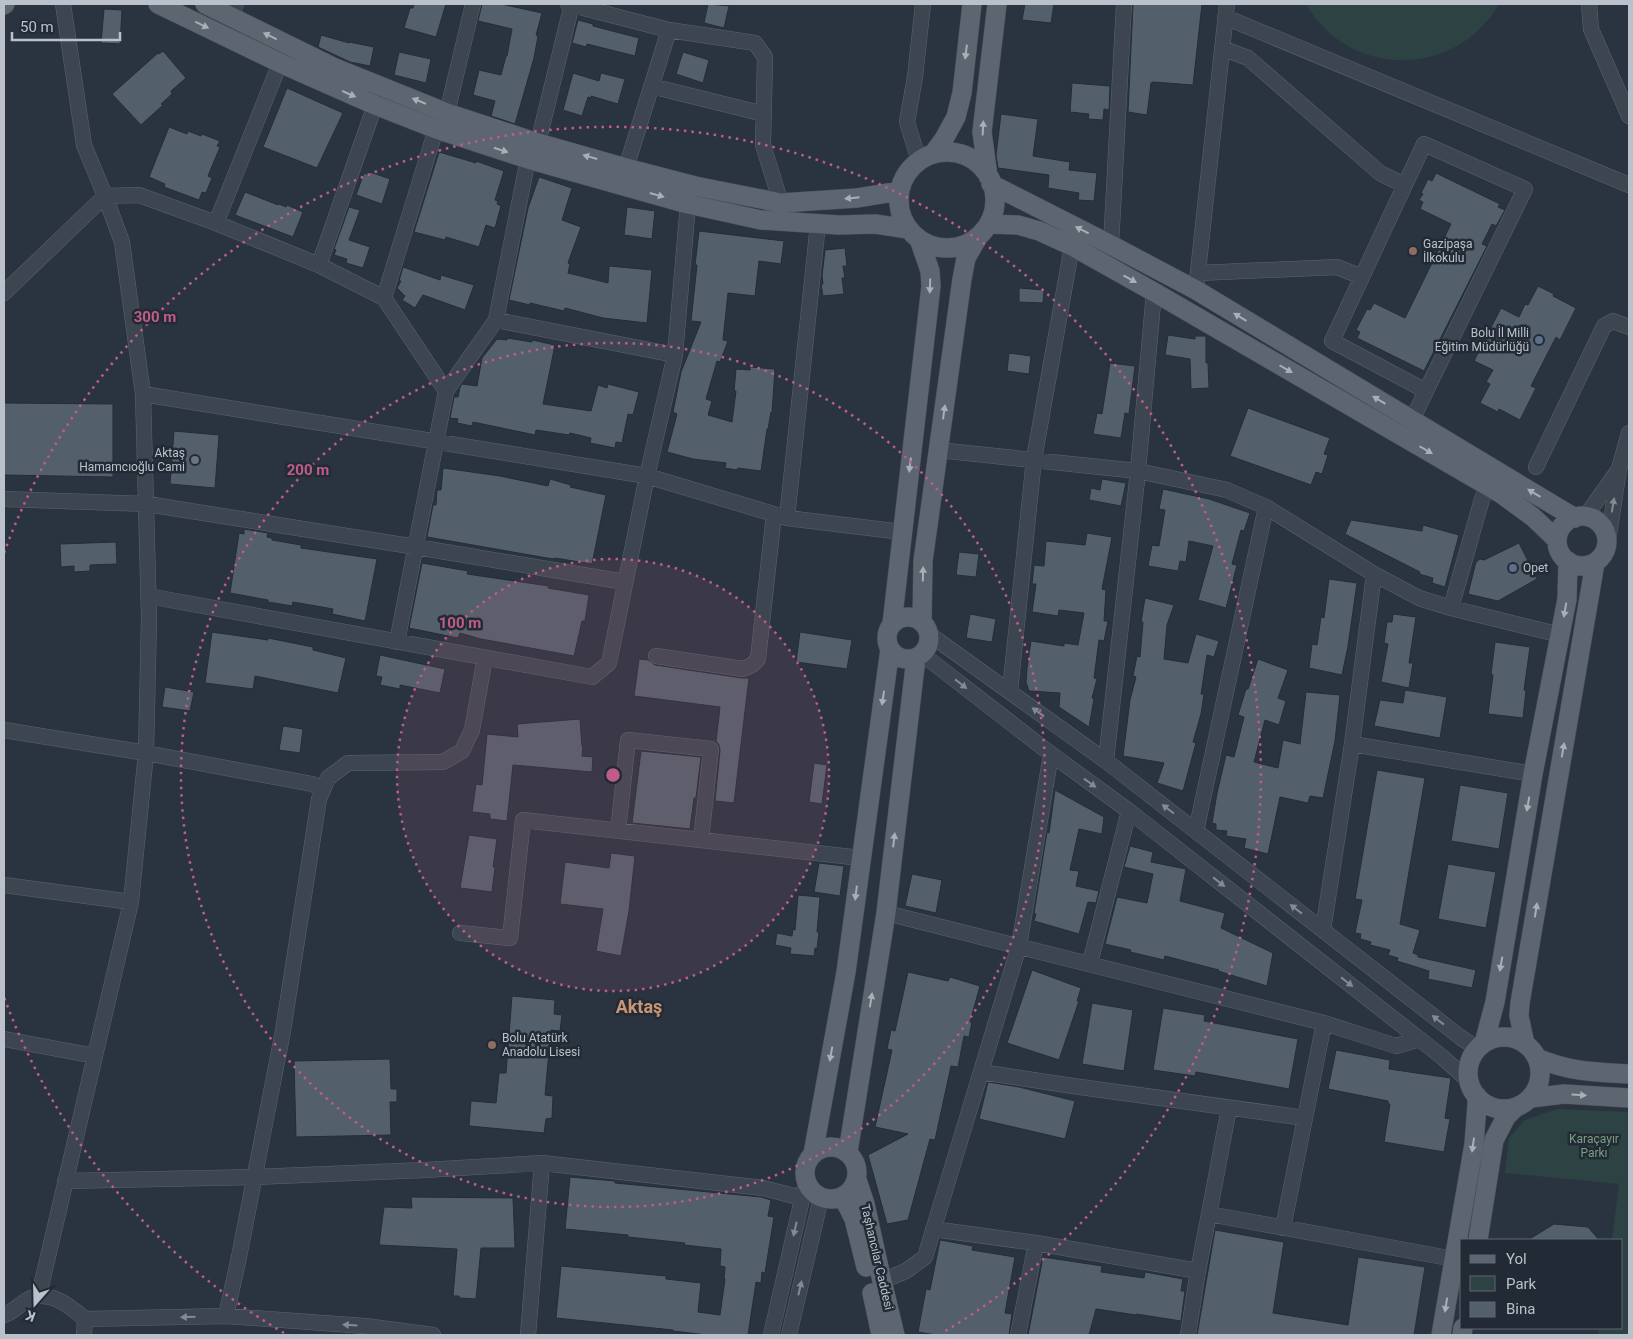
<svg xmlns="http://www.w3.org/2000/svg" width="1633" height="1339" viewBox="0 0 1633 1339" font-family="Roboto,sans-serif">
<style>
.green{fill:#2d4242}
.building{fill:#535f6a;stroke:#242d37}
.lines{fill:none;stroke-linecap:round;stroke-linejoin:round}
.minor-casing{stroke:#5b646d;stroke-width:16}
.major-casing{stroke:#474f59;stroke-width:20}
.minor{stroke:#3d4650;stroke-width:15}
.major{stroke:#5c6570;stroke-width:19}
.oneway{fill:#a7afb8}
.oneway2{fill:#828a93}
.ring{fill:none;stroke:#bf5c87;stroke-width:2.5;stroke-dasharray:2.5 5}
.education-dot{fill:#8d6e63;stroke:#222b35;stroke-width:2}
.service-dot{fill:#5c6f8a;stroke:#222b35;stroke-width:2}
.worship-dot{fill:#6b7280;stroke:#222b35;stroke-width:2}
.labels{text-anchor:middle;dominant-baseline:central;stroke-width:5;stroke-linejoin:round;paint-order:stroke}
.poi-label{font-size:12px;fill:#bac1ca;stroke:#222b35;text-anchor:start}
.park-label{font-size:12px;fill:#7b9d81;stroke:#222b35}
.street-label{font-size:12px;fill:#bac1ca;stroke:#222b35}
.district-label{font-size:18px;font-weight:bold;fill:#cb9574;stroke:#222b35}
.centre{fill:#bf5c87;stroke:#222b35;stroke-width:2.5}
.ring-label{font-size:15px;text-anchor:middle;font-weight:bold;fill:#bf5c87;stroke:#222b35;stroke-width:5;stroke-linejoin:round;paint-order:stroke}
</style>
<rect width="100%" height="100%" fill="#2a3440"/>
<path class="green" d="M1306,4H1499C1456,79 1349,79 1306,4Z
M1557,1109L1629,1112V1335H1598L1599,1328H1622V1240H1612L1619,1184L1505,1173L1509,1138L1525,1120Z"/>
<path class="building" d="M414,4H446L436,37L404,28L410,8H413Z
M482,4H501L542,13L536,35L538,36L534,58L515,124L491,116L495,101L473,95L479,70L501,75L506,56H507L512,29L478,21Z
M708,4L729,6L724,28L704,23Z
M1025,4H1054L1051,23L1022,20Z
M1133,4H1202L1193,85L1153,82L1151,83L1147,115L1128,112Z
M104,9L122,10L120,44L101,43Z
M578,20L593,24V26L639,38L635,56L587,44L586,47L572,43Z
M321,35L349,43V42L374,47L370,66L350,62L318,47Z
M163,51L186,78L171,91L172,94L161,104L163,105L141,125L112,94L158,53L159,54Z
M399,52L431,59L426,83L394,75Z
M683,52L709,60L703,83L676,74Z
M573,73L599,81L601,73L625,79L618,104L591,96V98L588,97L582,116L563,110Z
M1072,83L1110,86L1109,110L1104,109L1103,120L1088,119L1089,114L1070,112Z
M287,88L343,113L317,168L263,147Z
M1001,114L1038,119L1033,156L1070,162L1069,170L1097,173L1094,201L1078,200L1079,193L1048,188L1049,175L998,168L996,155Z
M169,127L187,134L188,131L201,136L202,134L220,141L217,146L220,147L208,176L212,178L206,193L202,192L199,200L164,187L165,184L149,177Z
M439,152L476,163V161L504,171L495,200L498,201L497,204L501,206L495,228L486,225L479,247L446,237L445,240L414,232Z
M370,172L390,179L382,204L356,195L364,173L369,175Z
M1436,173L1500,204L1498,207L1505,210L1496,226L1492,224L1482,244L1487,246L1424,371L1357,338L1360,332L1356,330L1367,309L1370,310L1374,303L1405,318L1451,224L1420,209L1423,202L1419,200L1423,194L1421,193L1428,179L1432,181Z
M539,177L572,188L562,220L581,227L568,263L570,264L568,273L608,283L609,266L652,270L647,323L603,318L565,308L564,311L530,303V305L509,300L528,208Z
M245,192L278,205L279,204L286,207L287,205L303,212L293,237L235,215Z
M349,207L360,210L349,240L370,247L363,268L346,263L347,259L334,255L336,250L334,249Z
M627,207L655,211L652,239L624,235Z
M699,231L784,241L781,264L759,261L755,296L728,293L723,340L728,341L720,362L717,361L706,399L712,401L708,415L732,422L736,391H734L736,369L750,370V367L775,369L772,413L771,412L768,429H767L761,471L738,468L737,470L725,468L726,463L693,459L667,452L677,414L673,412L681,372L701,322L691,321L697,265H695Z
M845,248L847,266H843L845,278H842L844,294L823,296L821,284H823L822,276L825,250Z
M403,267L440,280L441,275L474,285L465,310L423,295L415,308L402,300L405,296L397,288L401,281H399Z
M1538,286L1554,294L1553,296L1576,308L1560,340L1556,337L1531,386L1536,388L1520,420L1499,409L1498,412L1480,403L1490,384L1486,382L1493,370L1474,361L1501,308L1519,317L1525,304L1528,305Z
M1019,288L1044,290L1043,303L1019,302Z
M1168,335L1195,339V336H1206V363H1208L1209,388L1191,389L1190,359L1165,355Z
M507,338L532,342V340L555,345L543,404L591,411L598,385L607,388L608,384L639,392L633,415L628,414L622,443L616,442L615,448L590,443L591,438L570,433L569,435L536,430L535,435L473,422L472,426L457,423L458,419L450,418L454,397H458L460,387L462,384L477,386L482,358L497,339L507,340Z
M1009,353L1031,356L1029,374L1007,371Z
M1110,363L1135,366L1129,414L1125,413L1121,438L1093,434L1097,413L1102,414Z
M4,403L113,404V477L4,475Z
M1248,408L1330,438L1324,454L1328,455L1322,474L1316,472L1311,485L1230,456Z
M174,431L219,435L215,488L170,484Z
M443,468L500,476L548,486L550,479L571,485L570,487L606,495L592,564L555,558V559L547,558L427,537L433,505H436L437,490H441Z
M1102,479L1126,483L1121,506L1089,500L1091,488L1100,490Z
M1163,489L1209,499L1250,513L1244,531L1241,530L1232,564L1237,565L1226,608L1198,600L1213,546L1189,541L1186,562L1180,561L1178,571L1148,566L1152,545L1159,546L1165,510L1159,509Z
M1351,520L1422,531L1423,525L1459,535L1445,587L1432,583L1433,578L1419,574L1420,572L1345,534Z
M244,529L268,533L267,537L272,538V540L301,545V548L377,559L365,621L332,614L333,609L293,602L292,606L268,602V600L230,593L239,533L244,534Z
M1087,533L1112,537L1102,589L1106,590L1104,621H1108L1104,641L1099,640L1094,678L1097,679L1092,698L1094,699L1089,727L1059,707L1060,693L1029,691L1026,682L1027,668L1031,641L1064,646V643L1078,645L1084,613L1059,610L1058,616L1032,612L1036,584H1032L1034,565L1044,566L1046,541L1085,545Z
M116,542L117,564L90,565V571L74,572V566L61,567L60,544Z
M1519,543L1537,579L1498,601L1468,594L1476,562L1480,559L1484,560Z
M959,552L979,554L976,577L956,575Z
M422,563L468,571L467,574L549,586L548,588L589,595L585,621H582L574,656L481,639L460,633L458,638L409,628Z
M1329,579L1357,583L1348,646L1342,675L1309,668L1312,644L1317,645L1321,617L1324,618Z
M1145,598L1174,605L1167,625L1164,659L1188,663L1196,634L1219,641L1214,657L1207,655L1201,694H1204L1201,714L1193,742L1196,743L1183,791L1157,783L1164,763L1123,756L1130,700L1136,677L1133,676L1137,656L1140,657L1143,622H1141Z
M970,614L996,619L992,642L966,638Z
M1393,614L1416,617L1409,663H1413L1409,688L1381,682L1388,644L1384,643L1387,622H1392Z
M212,632L268,640V638L313,647V650L346,658L338,693L255,676L253,689L205,683Z
M800,632L852,640L847,669L796,662Z
M1495,642L1530,647L1524,690H1526L1523,718L1488,714L1493,675L1491,674Z
M380,655L445,669L440,693L400,685V689L380,685L382,677L376,676Z
M639,659L648,660L655,665L742,678H749L734,803L715,801L720,750L719,745L716,741L720,707L634,696Z
M1258,659L1288,670L1278,698L1286,701L1279,725L1265,720L1254,762L1278,768L1283,740L1300,744L1306,692L1340,695L1335,741L1323,798L1310,796L1308,803L1280,797L1268,854L1244,848L1246,839L1226,836L1227,831L1216,830V824L1212,823L1217,793L1226,755L1234,757L1244,717L1238,715L1246,689H1248Z
M165,687L194,692L190,711L162,707Z
M1405,690L1447,697L1440,738L1374,726L1380,700L1403,703Z
M580,719L582,746H583L582,756L593,757L592,772L513,765L507,821L490,819V814L472,812L476,784L482,785L487,734L518,737L517,724Z
M283,726L303,729L300,753L279,750Z
M641,751L701,757L696,798H694L690,829L632,823Z
M814,763L827,765L822,804L809,802Z
M1377,770L1425,778L1400,924L1420,930L1413,953L1418,955V957L1476,970L1472,988L1428,979L1429,971L1397,961L1398,958L1388,955L1390,950L1370,945L1371,942L1360,939L1361,934L1355,933L1362,900L1355,899Z
M1460,785L1508,793L1499,849L1451,841Z
M1055,790L1104,817L1102,834L1079,829L1070,870L1079,871L1076,886L1099,891L1096,903L1088,902L1079,934L1034,921L1036,914L1034,913L1047,832L1049,833Z
M469,835L497,839L493,867H495L492,892L460,888Z
M1130,846L1153,852L1151,862L1186,869L1180,901L1225,913L1221,928L1273,953L1267,986L1218,971L1219,970L1165,956L1164,960L1130,952L1131,950L1105,944L1117,897L1147,903L1153,874L1124,867Z
M611,853L635,856L629,911L621,956L596,951L603,909L560,904L565,862L609,868Z
M819,863L844,866L840,896L814,892Z
M1448,864L1496,872L1486,928L1438,919Z
M912,874L942,880L936,913L905,906Z
M798,895L820,897L817,932H819L817,949L815,948L814,956L790,954L791,948L775,945L777,933L792,936L793,929L795,930Z
M1032,970L1081,988L1077,1001H1079L1059,1060L1007,1043Z
M908,972L948,981L950,977L980,986L970,1022H972L969,1037L964,1036L958,1067L951,1066L935,1140L930,1139L908,1220L887,1224L868,1155L908,1134L875,1127L892,1050L887,1049L891,1030L895,1031Z
M512,996L555,1000L554,1014L562,1015L560,1031L551,1030L545,1095L553,1096L552,1118L546,1119L544,1133L469,1126L471,1101L496,1103L499,1073H506Z
M1092,1003L1133,1010L1124,1071L1082,1064Z
M1163,1008L1205,1015L1204,1021L1298,1039L1289,1089L1196,1072L1195,1076L1153,1070Z
M1336,1050L1390,1060L1389,1069L1451,1078L1445,1118L1450,1119L1444,1152L1384,1142L1390,1104H1388V1101L1328,1089Z
M390,1059L391,1089H397V1102H390L391,1135L296,1137L294,1061Z
M988,1082L1019,1087L1075,1101L1065,1139L979,1119Z
M570,1177L615,1181V1183L761,1197L771,1200L768,1216L774,1217L765,1273L762,1272L761,1283L756,1282L748,1335H707L673,1331V1330L556,1318L561,1266L666,1276V1279L701,1283L698,1312L720,1315L725,1279H724L725,1267L720,1266L721,1249L684,1245L685,1243L628,1237V1235L565,1229Z
M411,1197L513,1198L515,1248H481L476,1299L459,1298V1296H453L457,1249L379,1245L384,1207L412,1208Z
M1554,1224L1588,1227L1599,1240H1528Z
M1215,1230L1284,1242L1273,1313L1348,1325L1358,1257L1425,1267L1414,1335H1197Z
M940,1240L973,1246L972,1250L1015,1257L1005,1313L1012,1314L1009,1335H936L918,1332L926,1289L930,1290Z
M1043,1257L1102,1266L1101,1272L1144,1278L1145,1272L1183,1279L1181,1291H1185L1181,1321L1136,1314V1315L1096,1309L1089,1335H1028Z"/>
<g class="lines">
<g class="minor-casing">
<path id="minor" d="M568,4L669,30L755,43L765,57L763,145L781,203
M1589,4L1591,29L1629,116
M231,17L236,4
M1225,17L1629,185
M1222,48L1248,58L1380,173L1404,185
M651,86L764,114
M375,105L319,265L384,298L446,391
M447,113L473,4
M538,143L572,4
M919,161L907,122L915,77L923,4
M626,168L669,30
M216,223L280,63
M1111,245L1124,4
M1198,273L1337,267L1362,277
M1196,290L1227,4
M4,293L105,196L139,195L216,223L319,265
M384,298L436,129
M496,320L675,355
M143,394L647,476L787,518L902,532
M1412,420L1426,391L1525,189L1424,144L1332,341L1426,391
M938,450L1138,471L1227,490L1266,507L1374,574L1419,598L1451,608L1561,635
M1536,467L1604,326L1613,321L1629,327
M4,499L147,504L416,547L625,582
M1585,517L1617,472
M787,518L818,224
M1608,541L1619,469L1629,433
M148,596L592,677L609,663L647,476L675,355L688,204
M1451,608L1482,499L1488,486
M929,634L1106,761L1460,1037L1478,1049
M397,642L446,391L496,320L528,159
M922,654L1051,754L1129,811L1441,1056L1469,1081
M656,656L743,669L752,665L758,659L774,514
M1010,691L1034,459L1072,246
M4,730L146,753L312,784L323,789
M1352,744L1533,774
M1106,761L1138,471L1154,292
M618,831L628,740L711,749L701,840
M1196,831L1266,507
M4,885L131,902
M886,913L1324,1023L1396,1046L1420,1039
M1323,930L1352,744L1374,574
M460,933L510,938L523,820L861,858
M1090,963L1129,811
M4,1039L95,1056
M981,1072L1073,1086L1305,1118
M65,1181L255,1177L425,1170L542,1163L763,1188L802,1198
M1209,1214L1229,1108
M1283,1228L1324,1023
M933,1229L1036,1243L1198,1271
M882,1281L906,1271L925,1257L1019,946L1051,754
M39,1295L131,902L146,753L149,617L143,394L122,242L105,196L84,145L63,4
M4,1315C15,1311 17,1306 27,1300C47,1288 69,1305 85,1319L84,1335
M226,1316L239,1257L283,1031L319,799L328,778L348,763L443,762L462,751L472,730L485,658
M85,1319L226,1316L365,1326L433,1335
M528,1335L542,1163
M771,1335L806,1182
M789,1335L821,1198
M1018,1335L1036,1243
M1188,1335L1198,1271L1209,1214L1454,1259"/>
</g>
<g class="major-casing">
<path id="major" d="M158,4L280,63L375,105L436,129L528,159L688,204L761,220L839,225L875,224L908,229
M205,4L333,67L447,113L538,143L626,168L695,186L781,203L857,198L900,191
M4,5L5,4
M899 200a48 48 0 1 1 96 0a48 48 0 1 1-96 0Z
M933,154L944,139L956,117L962,93L972,4
M988,176L982,132L997,4
M991,184L1111,245L1196,290L1575,518
M989,224L1018,225L1039,231L1072,246L1154,292L1500,493L1533,517L1557,540
M1557 541a25 25 0 1 1 50 0a25 25 0 1 1-50 0Z
M887 638a21 21 0 1 1 42 0a21 21 0 1 1-42 0Z
M922,622L923,561L962,279L966,258L978,237
M892,624L931,286L930,271L919,239
M1468 1073a36 36 0 1 1 72 0a36 36 0 1 1-72 0Z
M1484,1043L1495,1002L1533,774L1567,599L1568,561
M1525,1044L1519,1016L1520,1003L1595,563
M1537,1058C1570,1072 1594,1072 1629,1074
M1531,1098L1564,1094L1629,1098
M805 1173a26 26 0 1 1 52 0a26 26 0 1 1-52 0Z
M848,1152L886,913L916,658
M813,1154L846,972L890,649
M857,1180L865,1204L882,1281L895,1335
M843,1197L854,1219L866,1267
M1478,1240L1494,1140L1506,1117L1516,1107
M872,1293L881,1335
M1441,1335L1474,1144L1477,1105V1096
M1462,1335L1463,1328"/>
</g>
<use href="#minor" class="minor"/>
<use href="#major" class="major"/>
</g>
<defs><path id="oneway-solid" d="M-6-.8H1V-3.2L6.5 0L1 3.2V.8H-6Z" transform="scale(1.25)"/></defs>
<g class="oneway">
<use href="#oneway-solid" transform="translate(202 25) rotate(26)"/>
<use href="#oneway-solid" transform="translate(270 36) rotate(-154)"/>
<use href="#oneway-solid" transform="translate(966 52) rotate(97)"/>
<use href="#oneway-solid" transform="translate(349 94) rotate(24)"/>
<use href="#oneway-solid" transform="translate(419 101) rotate(-158)"/>
<use href="#oneway-solid" transform="translate(983 128) rotate(-87)"/>
<use href="#oneway-solid" transform="translate(501 150) rotate(18)"/>
<use href="#oneway-solid" transform="translate(590 157) rotate(-164)"/>
<use href="#oneway-solid" transform="translate(657 195) rotate(16)"/>
<use href="#oneway-solid" transform="translate(852 198) rotate(174)"/>
<use href="#oneway-solid" transform="translate(1082 230) rotate(-153)"/>
<use href="#oneway-solid" transform="translate(1130 279) rotate(29)"/>
<use href="#oneway-solid" transform="translate(930 286) rotate(92)"/>
<use href="#oneway-solid" transform="translate(1240 317) rotate(-149)"/>
<use href="#oneway-solid" transform="translate(1286 369) rotate(30)"/>
<use href="#oneway-solid" transform="translate(1379 400) rotate(-149)"/>
<use href="#oneway-solid" transform="translate(944 412) rotate(-82)"/>
<use href="#oneway-solid" transform="translate(1426 450) rotate(30)"/>
<use href="#oneway-solid" transform="translate(910 465) rotate(97)"/>
<use href="#oneway-solid" transform="translate(1534 493) rotate(-149)"/>
<use href="#oneway-solid" transform="translate(923 574) rotate(-89)"/>
<use href="#oneway-solid" transform="translate(1565 610) rotate(100)"/>
<use href="#oneway-solid" transform="translate(883 698) rotate(98)"/>
<use href="#oneway-solid" transform="translate(1563 750) rotate(-80)"/>
<use href="#oneway-solid" transform="translate(1528 804) rotate(100)"/>
<use href="#oneway-solid" transform="translate(894 840) rotate(-83)"/>
<use href="#oneway-solid" transform="translate(856 893) rotate(97)"/>
<use href="#oneway-solid" transform="translate(1536 910) rotate(-81)"/>
<use href="#oneway-solid" transform="translate(1501 964) rotate(100)"/>
<use href="#oneway-solid" transform="translate(871 1000) rotate(-81)"/>
<use href="#oneway-solid" transform="translate(831 1054) rotate(100)"/>
<use href="#oneway-solid" transform="translate(1579 1095) rotate(3)"/>
<use href="#oneway-solid" transform="translate(1473 1145) rotate(98)"/>
<use href="#oneway-solid" transform="translate(1446 1305) rotate(99)"/>
</g>
<g class="oneway2">
<use href="#oneway-solid" transform="translate(1613 505) rotate(-81)"/>
<use href="#oneway-solid" transform="translate(961 684) rotate(38)"/>
<use href="#oneway-solid" transform="translate(1038 712) rotate(-144)"/>
<use href="#oneway-solid" transform="translate(1090 783) rotate(36)"/>
<use href="#oneway-solid" transform="translate(1168 809) rotate(-143)"/>
<use href="#oneway-solid" transform="translate(1219 882) rotate(38)"/>
<use href="#oneway-solid" transform="translate(1296 909) rotate(-142)"/>
<use href="#oneway-solid" transform="translate(1347 982) rotate(38)"/>
<use href="#oneway-solid" transform="translate(1438 1020) rotate(-142)"/>
<use href="#oneway-solid" transform="translate(795 1229) rotate(103)"/>
<use href="#oneway-solid" transform="translate(800 1288) rotate(-77)"/>
<use href="#oneway-solid" transform="translate(188 1317) rotate(179)"/>
<use href="#oneway-solid" transform="translate(350 1325) rotate(-176)"/>
</g>
<circle cx="613" cy="775" r="216" fill="#bf5c87" fill-opacity=".12"/>
<g class="ring">
<circle cx="613" cy="775" r="216"/>
<circle cx="613" cy="775" r="432"/>
<path d="M284 1333A648 648 0 0 1 4 997M4 553A648 648 0 1 1 942 1333"/>
</g>
<g class="education-dot">
<circle cx="1413" cy="251" r="5"/>
<circle cx="492" cy="1045" r="5"/>
</g>
<g class="service-dot">
<circle cx="1539" cy="340" r="5"/>
<circle cx="1513" cy="568" r="5"/>
</g>
<circle class="worship-dot" cx="195" cy="460" r="5"/>
<g class="labels">
<g class="poi-label">
<text x="1423" y="244">Gazipaşa<tspan x="1423" dy="14">İlkokulu</tspan></text>
<text x="1529" y="333" text-anchor="end">Bolu İl Milli<tspan x="1529" dy="14">Eğitim Müdürlüğü</tspan></text>
<text x="185" y="453" text-anchor="end">Aktaş<tspan x="185" dy="14">Hamamcıoğlu Cami</tspan></text>
<text x="1523" y="568">Opet</text>
<text x="502" y="1038">Bolu Atatürk<tspan x="502" dy="14">Anadolu Lisesi</tspan></text>
</g>
<g class="park-label">
<text x="1594" y="1139">Karaçayır<tspan x="1594" dy="14">Parkı</tspan></text>
</g>
<g class="street-label">
<text transform="translate(877 1257) rotate(77)">Taşhancılar Caddesi</text>
</g>
<g class="district-label">
<text x="639" y="1006">Aktaş</text>
</g>
</g>
<circle cx="613" cy="775" r="8" class="centre"/>
<g class="ring-label">
<text x="155" y="322">300 m</text>
<text x="308" y="475">200 m</text>
<text x="460" y="628">100 m</text>
</g>
<rect width="1633" height="1339" fill="none" stroke="#bac1ca" stroke-width="10"/>
<rect x="1460" y="1239" width="162" height="90" fill="#222b35" stroke="#5f6771"/>
<rect x="1470" y="1255" width="25" height="8" fill="#5c6570" stroke="#5f6771"/>
<text x="1506" y="1264" font-size="15" fill="#bac1ca">Yol</text>
<rect x="1470" y="1276" width="25" height="15" fill="#2d4242" stroke="#5f6771"/>
<text x="1506" y="1289" font-size="15" fill="#bac1ca">Park</text>
<rect x="1470" y="1302" width="25" height="15" fill="#535f6a" stroke="#5f6771"/>
<text x="1506" y="1314" font-size="15" fill="#bac1ca">Bina</text>
<g transform="translate(35 1304) rotate(200)" stroke="#222b35" stroke-width="4" paint-order="stroke">
<path d="M0-4L9 19L0 12L-9 19Z" fill="#bac1ca"/>
<text y="-8" font-size="14" font-weight="bold" text-anchor="middle" fill="#bac1ca">K</text>
</g>
<path d="M12 32v8h108v-8" fill="none" stroke="#bac1ca" stroke-width="2.5"/>
<text x="20" y="32" font-size="15" fill="#bac1ca" stroke="#222b35" stroke-width="4" paint-order="stroke">50 m</text>
</svg>
